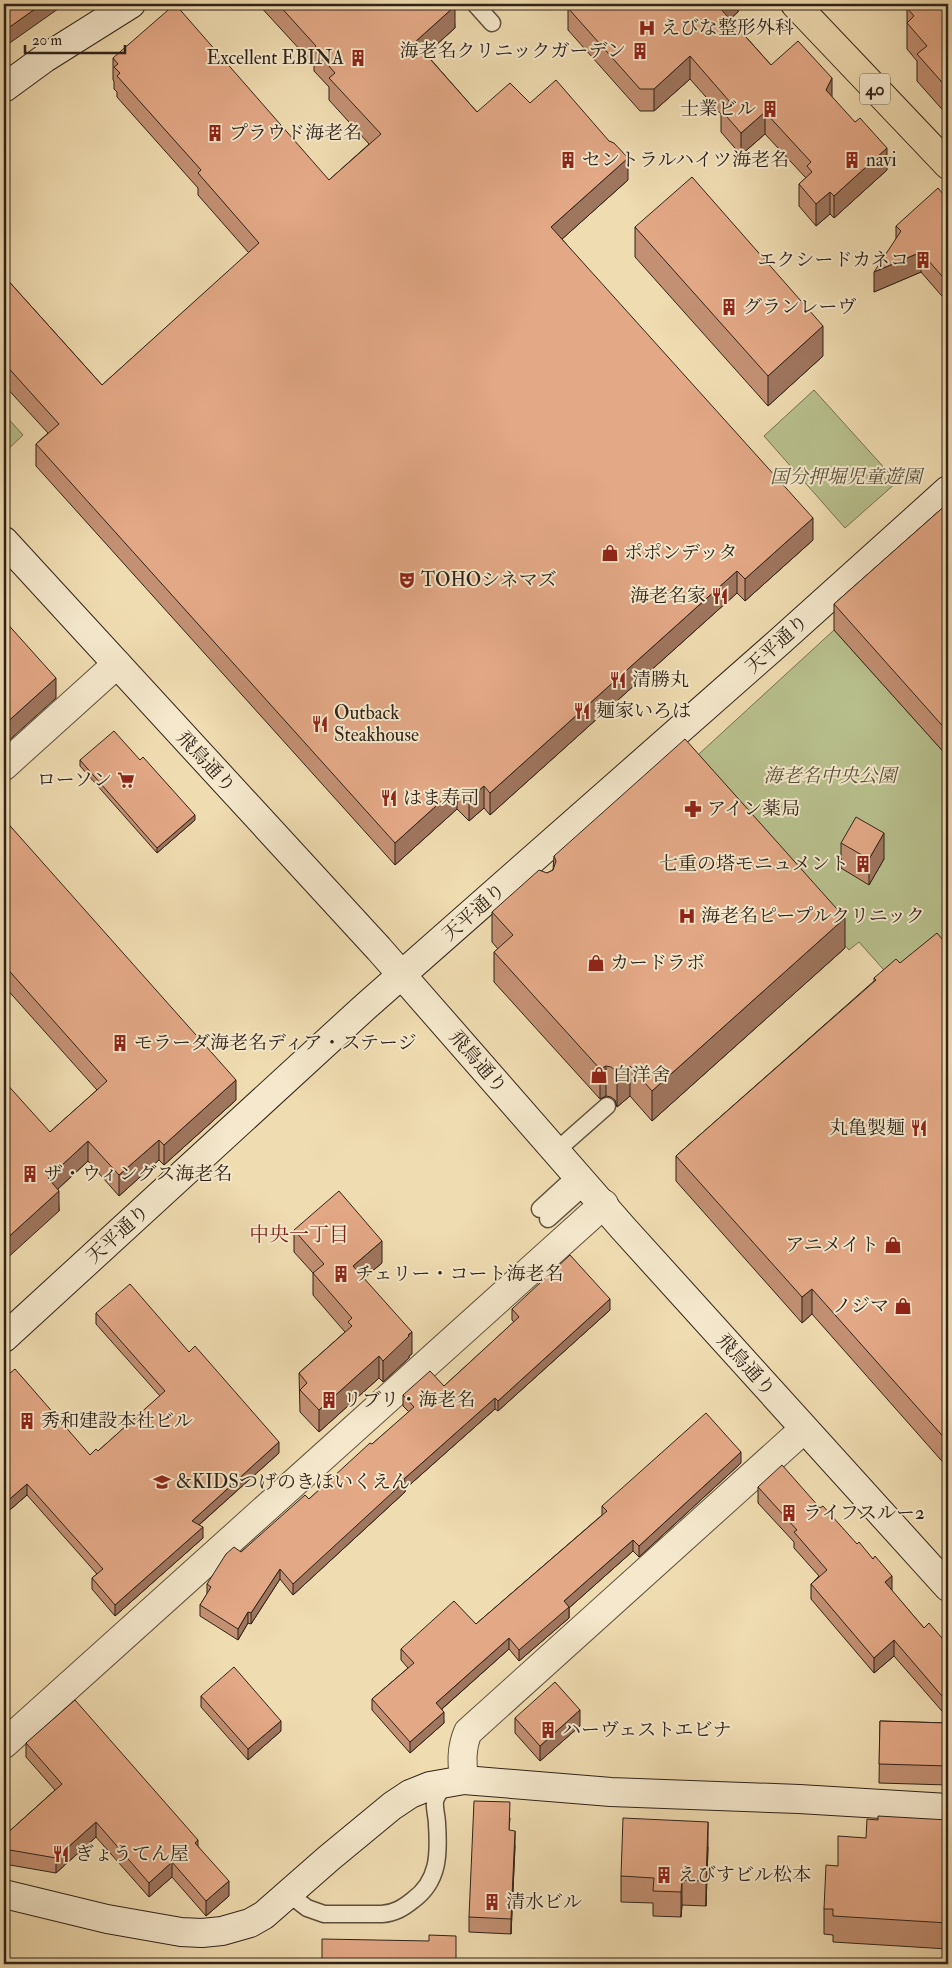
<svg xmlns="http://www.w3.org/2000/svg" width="952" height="1968" viewBox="0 0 952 1968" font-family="'IM FELL Double Pica','Noto Serif JP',serif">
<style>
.green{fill:#b8c08d;stroke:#747152}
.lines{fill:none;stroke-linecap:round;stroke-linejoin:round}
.lane-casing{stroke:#5f503e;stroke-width:19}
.street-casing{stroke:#5f503e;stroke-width:30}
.secondary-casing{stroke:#2f2218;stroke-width:30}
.primary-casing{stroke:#2f2218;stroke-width:30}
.lane{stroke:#f5e8cc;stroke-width:16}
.street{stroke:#f5e8cc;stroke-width:28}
.secondary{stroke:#f5e8cc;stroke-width:28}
.primary{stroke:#f0dcb1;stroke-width:28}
.wall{fill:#c39073;stroke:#2f2218}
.shaded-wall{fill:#9f765e;stroke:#2f2218}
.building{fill:#e3a886;stroke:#2f2218}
.labels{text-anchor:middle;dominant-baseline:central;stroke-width:4;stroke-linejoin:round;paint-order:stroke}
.shield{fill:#f5e8cc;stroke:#6a5d4e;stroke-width:1}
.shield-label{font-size:18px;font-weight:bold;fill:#2f2218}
.poi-label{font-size:19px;fill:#2f2218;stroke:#f5e8cc;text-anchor:start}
.park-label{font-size:19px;font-style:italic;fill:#58513b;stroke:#f5e8cc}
.street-label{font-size:19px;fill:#2f2218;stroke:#f5e8cc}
.neighbourhood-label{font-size:20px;fill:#7a1f14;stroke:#f5e8cc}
</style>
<rect width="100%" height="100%" fill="#f0dcb1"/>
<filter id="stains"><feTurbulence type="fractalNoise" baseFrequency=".004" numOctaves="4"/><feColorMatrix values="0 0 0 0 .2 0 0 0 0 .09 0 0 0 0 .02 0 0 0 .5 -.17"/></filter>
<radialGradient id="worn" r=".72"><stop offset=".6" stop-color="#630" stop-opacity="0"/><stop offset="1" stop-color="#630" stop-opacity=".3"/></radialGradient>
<path class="green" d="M814,390L897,482L845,528L764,436Z
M4,414L23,435L4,453Z
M834,630L948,757V1009L915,1005L859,942L849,950L687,765Z"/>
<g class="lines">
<g class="lane-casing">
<path id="lane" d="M475,4L492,23
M556,1151L607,1106
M540,1209L577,1175
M548,1219L586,1185
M289,1894L307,1908L324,1914H382C395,1913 403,1908 413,1900C439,1881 439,1854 437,1824C437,1817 434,1808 435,1801C437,1793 443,1788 448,1782"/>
</g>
<g class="street-casing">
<path id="street" d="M4,766L117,664
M4,1744L604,1204
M464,1780C462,1763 461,1748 468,1732L804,1429"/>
</g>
<g class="secondary-casing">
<path id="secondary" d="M4,88L45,58L131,4
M4,541L379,949L623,1228L948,1587
M4,1338L365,1007L778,643L948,490
M4,1894L107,1919L181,1932L202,1933L222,1931L250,1923L264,1915L329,1858L392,1806L410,1794L430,1786L464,1780L611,1792L799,1799L948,1808"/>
</g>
<g class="primary-casing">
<path id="primary" d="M795,4L948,165"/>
</g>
<use href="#lane" class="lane"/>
<use href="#street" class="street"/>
<use href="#secondary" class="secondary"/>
<use href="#primary" class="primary"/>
</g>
<path class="wall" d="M258,4H453L455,28L426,54L477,112L530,103L628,180L562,239L813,540L745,601L737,593L490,815L484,808L469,821L457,809L395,865L36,466V444L48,433L4,385V276L102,385L249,253L198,195V188L117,97V92L114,89V81L113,80V58L329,180L369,144L329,100V87L314,71V65Z
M738,4V12L730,19L771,65L832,97L887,170L834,218L830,214L816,226L799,206V184L806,178L765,134L741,155L721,132V114L690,79L654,111H640L568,30V8Z
M948,4V116L917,81V61L907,49V8Z
M948,200V303L921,272L874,292L896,239V226Z
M635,227L823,356L768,406L635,257Z
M948,503V757L834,630V604Z
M80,760L195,820L157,853L80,766Z
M4,819L236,1100L164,1165L159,1160L119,1196L88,1161L58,1189L59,1211L50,1132L97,1090L4,986Z
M841,843L884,859L869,885L841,868Z
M554,856L845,948L652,1121L630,1096L617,1107L615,1100L611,1097L606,1096L600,1099L494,982V952L498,949L492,942V912L547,873L553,870Z
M948,946V1468L812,1314L802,1323L676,1181V1156L874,981V978L900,963Z
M294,1230L382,1263L364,1278L412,1354L409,1356V1358L383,1382L379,1378L319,1432L300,1412L299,1373L345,1332L313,1295V1273L294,1252Z
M512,1309L610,1310L498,1411L495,1409L405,1489V1492L293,1595L280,1579L251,1624L248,1623L238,1640L200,1616V1605L207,1594V1584L241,1552L309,1499L409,1412L403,1406V1395L444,1386L514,1322L512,1320Z
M96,1313L189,1352L279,1453L199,1525L203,1538L115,1616L92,1589V1578L97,1574L27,1495L4,1515V1378L90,1455L98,1451L160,1396L96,1324Z
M741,1463L639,1557L633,1551L569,1608V1618L519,1661L509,1649L442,1709L444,1723L410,1753L372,1710V1699L408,1668L401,1660V1649L476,1624L602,1515V1506Z
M758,1487L892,1591L924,1628L948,1645V1718L894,1656L874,1673L811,1599V1584L819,1576L794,1548V1542L758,1503Z
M201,1696L281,1731L248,1760L201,1707Z
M515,1718L580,1726L540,1761L515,1733Z
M880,1721L948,1723V1785L879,1783Z
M26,1743L198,1846L229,1896L206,1916L172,1877L149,1897L96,1837L56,1873L4,1864V1836L55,1790L26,1757Z
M510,1818L509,1830L515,1846L511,1934L469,1932V1917Z
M948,1820V1949L833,1942V1935L824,1934V1909L838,1866L866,1838Z
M708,1847L706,1906L682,1905L681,1917L653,1916V1903L621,1902V1876Z"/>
<path class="shaded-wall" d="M42,4H65L4,47V31Z
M722,4H738V12L719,29V7Z
M455,6V28L415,64V42Z
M690,56V79L654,111V89Z
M832,78V100L826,90Z
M765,112V134L741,155V133Z
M887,148V170L834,218V196Z
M628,158V180L551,249V227Z
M830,192V214L816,226V204Z
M921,252V272L874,292V272Z
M823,326V356L768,406V376Z
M813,518V540L745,601V579Z
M737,571V593L490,815V793Z
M56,678V698L4,745V725Z
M484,786V808L469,821V799Z
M457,787V809L395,865V843Z
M195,815V820L157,853V848Z
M884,833V859L869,885V859Z
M845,918V948L652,1121V1091Z
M948,971V996L942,976Z
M606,1066V1096L600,1099V1069Z
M630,1066V1096L617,1107V1077Z
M236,1080V1100L164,1165V1145Z
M159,1140V1160L119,1196V1175Z
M88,1141V1161L48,1198V1178Z
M59,1191V1211L4,1261V1241Z
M382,1241V1263L353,1287V1266Z
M812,1289V1314L802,1323V1297Z
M610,1299V1310L498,1411V1401Z
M412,1332V1354L409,1356V1358L383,1382V1361Z
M379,1356V1378L319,1432V1410Z
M495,1398V1409L405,1489V1492L293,1595V1584L404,1479Z
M279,1442V1453L192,1531V1521Z
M741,1452V1463L639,1557V1546Z
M27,1484V1495L4,1515V1504Z
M203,1527V1538L115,1616V1605Z
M633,1540V1551L569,1608V1618L519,1661V1650L564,1601Z
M280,1569V1579L251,1624V1613Z
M892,1576V1592L885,1582Z
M248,1612V1623L238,1640V1629Z
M509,1638V1649L436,1714V1703Z
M894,1640V1656L874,1673V1658Z
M580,1710V1726L540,1761V1746Z
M444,1712V1723L410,1753V1742Z
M281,1721V1731L248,1760V1749Z
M96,1822V1837L56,1873V1858Z
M708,1822V1847L706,1906V1881Z
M515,1831V1846L511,1934V1919Z
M198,1840V1854L195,1843Z
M172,1862V1877L149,1897V1883Z
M682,1880V1905L681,1917V1892Z
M229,1881V1896L206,1916V1901Z"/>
<path class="building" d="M4,4H42L4,31Z
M175,4L329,180L381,134L329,78L335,73L314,49L316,46L278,4H453L455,6L415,42L477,112L510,83L530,103L556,80L609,141L614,143L628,158L551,227L813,518L745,579L737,571L490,793L484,786L469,799L457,787L395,843L36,444L59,424L4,363V276L102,385L259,243L198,173L201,170L117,76L120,73L114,67L118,64L113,58Z
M572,4H722L719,7L771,65L798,41L832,78L826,90L855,122L860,118L887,148L834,196L830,192L816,204L799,184L812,172L807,166L811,162L765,112L741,133L721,110L730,102L690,56L654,89H640L568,8Z
M911,4H948V89L917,54L927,46L907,23L914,16L907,8Z
M692,177L823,326L768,376L635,227Z
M938,188L948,200V283L921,252L874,272L901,231L896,226Z
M948,503V732L834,604Z
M4,620L56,678L4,725Z
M114,731L140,760L143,757L195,815L157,848L80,760Z
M685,739L845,918L652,1091L630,1066L617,1077L615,1070L611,1067L606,1066L600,1069L494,952L513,935L492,912L539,870L547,873L553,870L556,861L554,856Z
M856,817L884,833L869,859L841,843Z
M4,819L236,1080L164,1145L159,1140L119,1175L88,1141L48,1178L59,1191L4,1241V1081L50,1132L107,1081L4,965Z
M937,933L948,946V971L942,976L948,983V1442L812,1289L802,1297L676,1156L876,980L874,978L896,959L900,963Z
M339,1191L382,1241L353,1266L412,1332L408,1335L409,1336L383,1361L379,1356L319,1410L300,1390L307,1383L299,1373L352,1326L348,1322L352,1318L313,1273L324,1264L294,1230Z
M570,1255L610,1299L498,1401L495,1398L404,1479L405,1481L293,1584L280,1569L251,1613L248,1612L238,1629L200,1605L211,1587L207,1584L226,1554L234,1547L241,1552L305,1495L309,1499L370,1443L372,1444L414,1407L403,1395L430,1371L444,1386L519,1317L512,1309Z
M130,1284L189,1352L195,1346L279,1442L192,1521L203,1527L115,1605L92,1578L103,1569L27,1484L4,1504V1378L15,1369L90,1455L96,1449L98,1451L165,1391L96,1313Z
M706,1413L741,1452L639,1546L633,1540L564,1601L569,1607L519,1650L509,1638L436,1703L444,1712L410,1742L372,1699L414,1663L401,1649L454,1601L476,1624L607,1511L602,1506Z
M782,1465L820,1508L823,1506L857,1544L859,1542L873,1559L875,1556L892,1576L885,1582L924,1628L929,1623L948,1645V1703L894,1640L874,1658L811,1584L827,1570L794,1532L797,1530L758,1487Z
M234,1667L281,1721L248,1749L201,1696Z
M555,1682L580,1710L540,1746L515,1718Z
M75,1700L198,1840L195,1843L229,1881L206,1901L172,1862L149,1883L96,1822L56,1858L4,1849V1836L62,1784L26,1743Z
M880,1721L948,1723V1766L879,1764Z
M474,1801L510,1802L509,1830L515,1831L511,1919L469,1917Z
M878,1816L948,1820V1923L833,1916V1909H824L826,1865L838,1866V1836L866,1838L867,1819L878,1820Z
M623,1818L708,1822L706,1881L682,1880L681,1892L653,1891L654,1878L621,1876Z
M429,1935L456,1936V1964H322V1939L429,1941Z"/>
<defs>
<g id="hospital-bare" transform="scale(1.35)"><path d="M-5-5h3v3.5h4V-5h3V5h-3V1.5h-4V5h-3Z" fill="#8f2418" stroke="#f5e8cc" stroke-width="2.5" paint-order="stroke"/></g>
<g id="building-bare" transform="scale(1.35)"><path d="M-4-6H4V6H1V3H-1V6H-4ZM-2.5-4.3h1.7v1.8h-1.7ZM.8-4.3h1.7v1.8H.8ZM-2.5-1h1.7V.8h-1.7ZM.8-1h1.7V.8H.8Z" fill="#8f2418" stroke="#f5e8cc" stroke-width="2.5" paint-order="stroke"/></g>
<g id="shop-bare" transform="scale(1.35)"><path d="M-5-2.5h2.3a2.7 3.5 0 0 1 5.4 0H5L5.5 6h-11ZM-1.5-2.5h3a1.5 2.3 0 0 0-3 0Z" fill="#8f2418" stroke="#f5e8cc" stroke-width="2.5" paint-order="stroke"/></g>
<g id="theatre-bare" transform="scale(1.35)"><path d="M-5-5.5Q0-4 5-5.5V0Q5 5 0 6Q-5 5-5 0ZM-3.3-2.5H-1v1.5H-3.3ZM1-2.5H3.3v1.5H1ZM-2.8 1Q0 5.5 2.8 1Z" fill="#8f2418" stroke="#f5e8cc" stroke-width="2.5" paint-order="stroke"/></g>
<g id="restaurant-bare" transform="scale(1.35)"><path d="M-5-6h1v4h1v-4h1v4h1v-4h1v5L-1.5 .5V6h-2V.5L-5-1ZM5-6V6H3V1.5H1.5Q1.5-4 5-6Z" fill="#8f2418" stroke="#f5e8cc" stroke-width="2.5" paint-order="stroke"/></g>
<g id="supermarket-bare" transform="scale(1.35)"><path d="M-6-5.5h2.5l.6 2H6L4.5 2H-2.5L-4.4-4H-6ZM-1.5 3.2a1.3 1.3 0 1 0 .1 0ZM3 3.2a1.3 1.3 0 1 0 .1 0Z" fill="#8f2418" stroke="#f5e8cc" stroke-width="2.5" paint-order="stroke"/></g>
<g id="pharmacy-bare" transform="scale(1.35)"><path d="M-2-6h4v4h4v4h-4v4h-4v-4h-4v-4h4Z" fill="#8f2418" stroke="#f5e8cc" stroke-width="2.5" paint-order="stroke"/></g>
<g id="school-bare" transform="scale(1.35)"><path d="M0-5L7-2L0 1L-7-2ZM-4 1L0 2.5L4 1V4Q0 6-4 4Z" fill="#8f2418" stroke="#f5e8cc" stroke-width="2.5" paint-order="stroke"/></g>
</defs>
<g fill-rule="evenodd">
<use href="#hospital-bare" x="647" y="28"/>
<use href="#building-bare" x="640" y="51"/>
<use href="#building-bare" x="358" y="58"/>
<use href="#building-bare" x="770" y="109"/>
<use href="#building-bare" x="215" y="133"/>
<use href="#building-bare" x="568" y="160"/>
<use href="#building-bare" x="852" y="160"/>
<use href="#building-bare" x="923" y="260"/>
<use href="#building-bare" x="729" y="307"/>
<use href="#shop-bare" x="610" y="553"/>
<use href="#theatre-bare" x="407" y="580"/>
<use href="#restaurant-bare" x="720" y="596"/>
<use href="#restaurant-bare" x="618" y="680"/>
<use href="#restaurant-bare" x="582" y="711"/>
<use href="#restaurant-bare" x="320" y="724"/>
<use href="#supermarket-bare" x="126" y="780"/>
<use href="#restaurant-bare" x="389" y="798"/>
<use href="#pharmacy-bare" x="693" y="809"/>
<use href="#building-bare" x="863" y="864"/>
<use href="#hospital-bare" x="687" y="916"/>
<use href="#shop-bare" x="596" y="963"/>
<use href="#building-bare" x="120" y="1043"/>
<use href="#shop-bare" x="599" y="1075"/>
<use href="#restaurant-bare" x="919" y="1128"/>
<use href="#building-bare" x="30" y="1174"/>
<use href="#shop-bare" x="893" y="1245"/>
<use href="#building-bare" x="341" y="1274"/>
<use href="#shop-bare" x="903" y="1306"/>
<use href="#building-bare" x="329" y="1400"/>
<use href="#building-bare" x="27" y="1421"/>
<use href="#school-bare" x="162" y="1482"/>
<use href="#building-bare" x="789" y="1513"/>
<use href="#building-bare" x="548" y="1730"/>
<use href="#restaurant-bare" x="61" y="1854"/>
<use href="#building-bare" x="664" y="1875"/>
<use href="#building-bare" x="492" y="1902"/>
</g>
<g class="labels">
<rect class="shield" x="860" y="73.5" width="30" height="31" rx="4"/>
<g class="shield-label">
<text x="875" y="89">40</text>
</g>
<g class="poi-label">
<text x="661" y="28">えびな整形外科</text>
<text x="626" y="51" text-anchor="end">海老名クリニックガーデン</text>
<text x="344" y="58" text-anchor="end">Excellent EBINA</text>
<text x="756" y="109" text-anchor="end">士業ビル</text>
<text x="229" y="133">プラウド海老名</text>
<text x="582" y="160">セントラルハイツ海老名</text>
<text x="866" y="160">navi</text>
<text x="909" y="260" text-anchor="end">エクシードカネコ</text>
<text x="743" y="307">グランレーヴ</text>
<text x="624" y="553">ポポンデッタ</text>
<text x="421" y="580">TOHOシネマズ</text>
<text x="706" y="596" text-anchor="end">海老名家</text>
<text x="632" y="680">清勝丸</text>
<text x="596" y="711">麺家いろは</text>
<text x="334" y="713">Outback<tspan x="334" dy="22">Steakhouse</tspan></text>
<text x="112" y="780" text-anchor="end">ローソン</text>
<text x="403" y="798">はま寿司</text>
<text x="707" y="809">アイン薬局</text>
<text x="849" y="864" text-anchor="end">七重の塔モニュメント</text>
<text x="701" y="916">海老名ピープルクリニック</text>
<text x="610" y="963">カードラボ</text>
<text x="134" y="1043">モラーダ海老名ディア・ステージ</text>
<text x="613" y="1075">白洋舍</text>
<text x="905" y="1128" text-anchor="end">丸亀製麺</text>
<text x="44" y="1174">ザ・ウィングス海老名</text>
<text x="879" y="1245" text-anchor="end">アニメイト</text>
<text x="355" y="1274">チェリー・コート海老名</text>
<text x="889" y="1306" text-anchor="end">ノジマ</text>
<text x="343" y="1400">リブリ・海老名</text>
<text x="41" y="1421">秀和建設本社ビル</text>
<text x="176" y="1482">&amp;KIDSつげのきほいくえん</text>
<text x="803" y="1513">ライフスルー2</text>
<text x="562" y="1730">ハーヴェストエビナ</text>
<text x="75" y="1854">ぎょうてん屋</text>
<text x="678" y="1875">えびすビル松本</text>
<text x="506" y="1902">清水ビル</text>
</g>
<g class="park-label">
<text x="846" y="477">国分押堀児童遊園</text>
<text x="830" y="776">海老名中央公園</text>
</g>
<g class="street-label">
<text transform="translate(777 644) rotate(-42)">天平通り</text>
<text transform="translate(206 762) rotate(47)">飛鳥通り</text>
<text transform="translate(474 912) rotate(-41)">天平通り</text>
<text transform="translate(478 1062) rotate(49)">飛鳥通り</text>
<text transform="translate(118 1234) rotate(-42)">天平通り</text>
<text transform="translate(746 1365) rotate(48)">飛鳥通り</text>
</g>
<g class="neighbourhood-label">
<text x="299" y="1234">中央一丁目</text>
</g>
</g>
<rect width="952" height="1968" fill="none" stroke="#f0dcb1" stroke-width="20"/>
<rect x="5" y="5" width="942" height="1958" fill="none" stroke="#2f2218" stroke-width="2.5"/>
<rect x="10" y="10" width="932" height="1948" fill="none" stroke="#2f2218"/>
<path d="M25 45v8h100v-8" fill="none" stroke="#2f2218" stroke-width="2.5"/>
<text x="32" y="45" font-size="15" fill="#2f2218" stroke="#f5e8cc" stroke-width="4" paint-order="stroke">20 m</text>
<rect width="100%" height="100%" filter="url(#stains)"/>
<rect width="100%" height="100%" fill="url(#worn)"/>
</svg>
